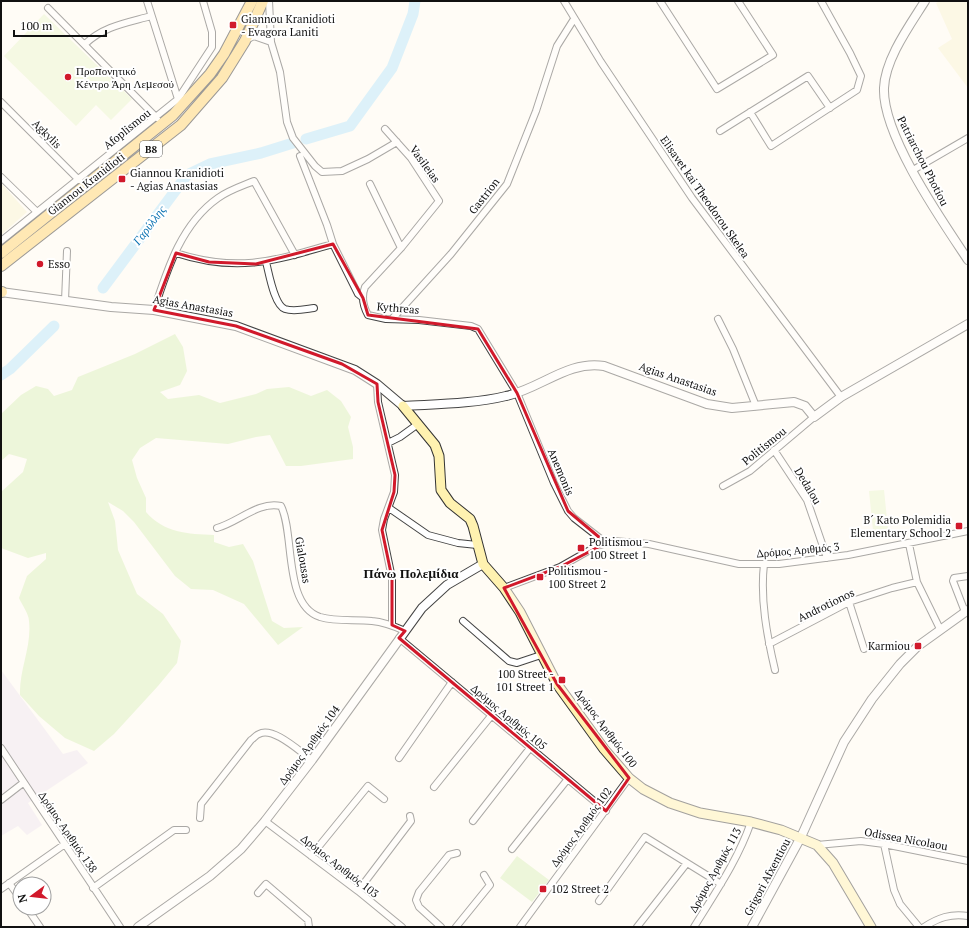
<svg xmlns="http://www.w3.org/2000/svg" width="969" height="928" viewBox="0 0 969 928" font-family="'PT Serif',serif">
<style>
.industrial{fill:#eee5f0}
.farmland{fill:#f9f3d1}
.green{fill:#d8efb9}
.pitch{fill:#e9f5cc}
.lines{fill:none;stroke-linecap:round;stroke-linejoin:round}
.river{stroke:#b4e5fc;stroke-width:11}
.minor-casing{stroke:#444;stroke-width:8}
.tertiary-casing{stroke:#444;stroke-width:10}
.secondary-casing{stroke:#333;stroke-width:11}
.primary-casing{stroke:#222;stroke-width:12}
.minor{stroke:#fff;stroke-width:6}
.tertiary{stroke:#fff;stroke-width:8}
.secondary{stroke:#fff2b0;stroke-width:9}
.primary{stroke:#ffd165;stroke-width:10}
.marked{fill:none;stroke:#d1192b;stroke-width:3;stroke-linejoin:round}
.poi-dot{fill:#d1192b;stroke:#fff;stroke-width:1.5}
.labels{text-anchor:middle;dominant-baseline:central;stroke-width:4;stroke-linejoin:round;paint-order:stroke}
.shield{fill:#fff;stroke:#585858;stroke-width:1}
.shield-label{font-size:10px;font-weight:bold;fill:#111}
.poi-label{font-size:11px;fill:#111;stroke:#fff;text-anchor:start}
.street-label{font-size:11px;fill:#111;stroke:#fff}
.water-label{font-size:12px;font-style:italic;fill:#0b72b2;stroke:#fff}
.quarter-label{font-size:13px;font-weight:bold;fill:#111;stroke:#fff}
</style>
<rect width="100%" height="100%" fill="#fffcf5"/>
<path class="industrial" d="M1,670L63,754L77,750L88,763L28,803L42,825L27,835L18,826L1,836Z"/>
<path class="farmland" d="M940,1H968V88L938,48L952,39L936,3Z
M1,183L27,212L1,235Z"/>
<path class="green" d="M175,334L183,347L187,371L180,385L160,392L168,399L199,395L220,403L256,394L267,389L289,387L311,396L327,390L341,401L351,417L348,427L353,447V459L301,466H286L270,435L256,437L228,444L156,438L140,448L132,460L137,478L146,498V512C164,533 188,534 214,535V542L229,547L243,544L253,561L272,621L284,628L303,627L278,645L244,604L213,590L191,589L175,576L134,522L123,511L108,502L115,521L118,550L137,594L163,614L181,641L177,663L158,686L114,734L94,751L65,738L39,716L20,695C19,670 32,646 29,621C29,614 22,605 19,598L27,576L46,559V553L28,558L1,548V492L23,472L27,459L9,454L1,461V414L21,395L36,386L48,389L54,396L72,390L78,377L135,354Z
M517,856L549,880L532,902L500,878Z"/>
<path class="pitch" d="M44,14L132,99L111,120L96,105L76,126L4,56Z
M884,490L888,529L873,530L869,491Z"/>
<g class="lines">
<path class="river" d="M306,139L350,126L392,68L413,14L415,1
M103,288L187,175L210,164L261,153L293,143
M1,375L10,369L54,326"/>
<g class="minor-casing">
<path id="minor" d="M147,1L178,99
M269,1L271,42L280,72L287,122L293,138L315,166L322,172L342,171L368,159L397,142
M564,1L601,62L692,198L841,397
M660,1L717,89L773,55L738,1
M48,8L157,118
M246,40L254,36L271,42
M85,44C104,26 126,23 151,16
M1,102L79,180
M750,112L771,146L857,90L861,76L850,53L821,1
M385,129L411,158L439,201L401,248L365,287C361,297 363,306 368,315L386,319L419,320L471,326L478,329L517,393L554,483L568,511L574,518L606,543
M720,131L808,76L830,108
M300,156L327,225L333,244L358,294L363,298
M913,170L968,138
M1,177L37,212
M370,184L401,248
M1,241L178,99L212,47V32L203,1
M176,253C237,273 274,261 333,244
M266,262C269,273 274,305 285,309C294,312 306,309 314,308
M65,301L67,251
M154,310C167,270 181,224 218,198C229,190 242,186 254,181L295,255
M392,319L451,254L507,184L536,111L557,46L574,19
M718,319L733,349L756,406
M377,384L378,402L395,475L394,492L384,519L382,530L392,578V625
M388,443L400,437L418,424
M774,450L807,500L827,558
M723,486L750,471L814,417
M389,508L428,535L458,543L477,545
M217,528C239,522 258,501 281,506C295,534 283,605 320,617C337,622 355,619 372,621C384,622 394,626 405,631
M909,544L917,582L940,629
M764,564C760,599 767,636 775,670
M504,588L560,567L597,546L614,541L649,544L739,564H779L848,555L968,531
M849,602L864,649
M965,612L953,581L954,578L968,576
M463,621L509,661L517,663L541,655
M399,638L606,811
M769,644L849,602L892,588L917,582
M1,748L120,927
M399,758L452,682
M434,787L491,716
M1,800L23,783
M200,818L201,804L251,740C254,738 256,735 259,734C273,726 300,752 312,760
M265,821L358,891L402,927
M473,821L530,748
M884,844L894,890L900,904L919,927
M817,845L861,841L884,844L968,861
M512,849L567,780
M311,856L368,786L384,799
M9,883L20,898
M93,888L174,830H186
M1,889L65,844
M358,891L411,821L410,816
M258,893L266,884L308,920L309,927
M599,901L645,837L721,884
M27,908L40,927
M441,927L419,907L416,900L419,892L449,855L457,853
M456,927L490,885L484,875
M520,927L629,778
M637,927L687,863
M694,927C715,893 738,860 751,822
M924,927C938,918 951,913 968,916"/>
</g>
<g class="tertiary-casing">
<path id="tertiary" d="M925,1C910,25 885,59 884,88C882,135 942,221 968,260
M1,292L111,307L154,310L236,326L355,370L377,384L403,406C436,404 473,404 506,396C540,389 568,360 604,366L707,404L732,408L794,402L805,406L814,417L841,397L968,324
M138,927L210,876L241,849L265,821L312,760L422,608L447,585L483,564
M752,927L801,837L844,742L872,699L900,664L918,646L968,610"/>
</g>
<g class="secondary-casing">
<path id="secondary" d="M403,406L435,445L439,456L441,490L450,503L470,519L473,526L483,564L504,588L520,612L557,684L604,749L629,778L643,789L670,803L700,813L751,822L781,830L817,845L833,863L871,927"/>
</g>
<g class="primary-casing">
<path id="primary" d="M1,253L173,115L210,74L224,54L252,1
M1,266L181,125L222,78L245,41L263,1
M1,292H2"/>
</g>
<use href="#minor" class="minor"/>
<use href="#tertiary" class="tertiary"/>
<use href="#secondary" class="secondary"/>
<use href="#primary" class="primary"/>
</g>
<path d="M0 0H969V928H0ZM333,244L363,298L368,315L478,329L517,393L568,511L606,543L560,567L504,588L557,684L629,778L606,811L399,638L405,631L392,625V578L382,530L394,492L395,475L378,402L377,384L342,364L236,326L154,310L176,253L209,262L256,264Z" fill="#fffcf5" fill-opacity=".55" fill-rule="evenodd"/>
<path class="marked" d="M333,244L363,298L368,315L478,329L517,393L568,511L606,543L560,567L504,588L557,684L629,778L606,811L399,638L405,631L392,625V578L382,530L394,492L395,475L378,402L377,384L342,364L236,326L154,310L176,253L209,262L256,264Z"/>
<g class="poi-dot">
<rect x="229" y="21" width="8" height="8" rx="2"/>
<circle cx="68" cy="77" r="4"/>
<rect x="118" y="175" width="8" height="8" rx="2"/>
<circle cx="40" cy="264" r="4"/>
<rect x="955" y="522" width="8" height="8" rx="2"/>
<rect x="577" y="544" width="8" height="8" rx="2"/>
<rect x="536" y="573" width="8" height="8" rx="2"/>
<rect x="914" y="642" width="8" height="8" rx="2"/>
<rect x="558" y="676" width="8" height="8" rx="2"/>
<rect x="539" y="885" width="8" height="8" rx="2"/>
</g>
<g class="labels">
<rect class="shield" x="140" y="141" width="22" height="16" rx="3"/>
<g class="shield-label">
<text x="151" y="149">B8</text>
</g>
<g class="poi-label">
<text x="241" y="19">Giannou Kranidioti<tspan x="241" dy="13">- Evagora Laniti</tspan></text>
<text x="76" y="71">Προπονητικό<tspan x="76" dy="13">Κέντρο Άρη Λεμεσού</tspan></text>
<text x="130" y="173">Giannou Kranidioti<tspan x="130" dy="13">- Agias Anastasias</tspan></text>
<text x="48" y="264">Esso</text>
<text x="951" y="520" text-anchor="end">B´ Kato Polemidia<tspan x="951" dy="13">Elementary School 2</tspan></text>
<text x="589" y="542">Politismou -<tspan x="589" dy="13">100 Street 1</tspan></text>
<text x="548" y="571">Politismou -<tspan x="548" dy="13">100 Street 2</tspan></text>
<text x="910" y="646" text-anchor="end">Karmiou</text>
<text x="554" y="674" text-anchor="end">100 Street -<tspan x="554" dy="13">101 Street 1</tspan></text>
<text x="551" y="889">102 Street 2</text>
</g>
<g class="street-label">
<text transform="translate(127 129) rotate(-39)">Afoplismou</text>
<text transform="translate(47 134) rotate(45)">Agkylis</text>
<text transform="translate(923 161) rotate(63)">Patriarchou Photiou</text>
<text transform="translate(425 164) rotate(54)">Vasileias</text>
<text transform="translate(86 184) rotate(-38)">Giannou Kranidioti</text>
<text transform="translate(484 196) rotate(-52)">Gastrion</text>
<text transform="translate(705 197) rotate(55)">Elisavet kai Theodorou Skelea</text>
<text transform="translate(193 306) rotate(10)">Agias Anastasias</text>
<text transform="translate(398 308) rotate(5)">Kythreas</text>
<text transform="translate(678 379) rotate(19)">Agias Anastasias</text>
<text transform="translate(764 446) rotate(-39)">Politismou</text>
<text transform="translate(561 472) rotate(67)">Anemonis</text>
<text transform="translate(808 486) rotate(59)">Dedalou</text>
<text transform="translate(798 550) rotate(-5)">Δρόμος Αριθμός 3</text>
<text transform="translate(303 560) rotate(80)">Gialousas</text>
<text transform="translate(826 605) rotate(-26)">Androtionos</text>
<text transform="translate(509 717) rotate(40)">Δρόμος Αριθμός 105</text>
<text transform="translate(606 728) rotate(53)">Δρόμος Αριθμός 100</text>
<text transform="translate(309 745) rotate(-54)">Δρόμος Αριθμός 104</text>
<text transform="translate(581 827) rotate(-54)">Δρόμος Αριθμός 102</text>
<text transform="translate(68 832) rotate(56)">Δρόμος Αριθμός 138</text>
<text transform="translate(906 839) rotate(10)">Odissea Nicolaou</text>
<text transform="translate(340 866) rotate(38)">Δρόμος Αριθμός 103</text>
<text transform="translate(715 870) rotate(-61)">Δρόμος Αριθμός 113</text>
<text transform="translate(767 877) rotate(-62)">Grigori Afxentiou</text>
</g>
<g class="water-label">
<text transform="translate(149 225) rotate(-53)">Γαρύλλης</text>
</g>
<g class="quarter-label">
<text x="411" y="573">Πάνω Πολεμίδια</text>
</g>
</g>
<rect width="969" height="928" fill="none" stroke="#111111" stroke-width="4"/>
<g transform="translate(32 896) rotate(255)"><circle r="19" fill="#ffffff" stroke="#a0a0a0"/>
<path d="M0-3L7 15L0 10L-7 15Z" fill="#d1192b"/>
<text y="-6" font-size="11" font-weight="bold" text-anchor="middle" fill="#111111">N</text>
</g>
<path d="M14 30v6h92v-6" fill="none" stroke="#111111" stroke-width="2"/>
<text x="20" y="30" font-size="12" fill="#111111" stroke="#ffffff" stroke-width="3" paint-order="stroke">100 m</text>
</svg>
